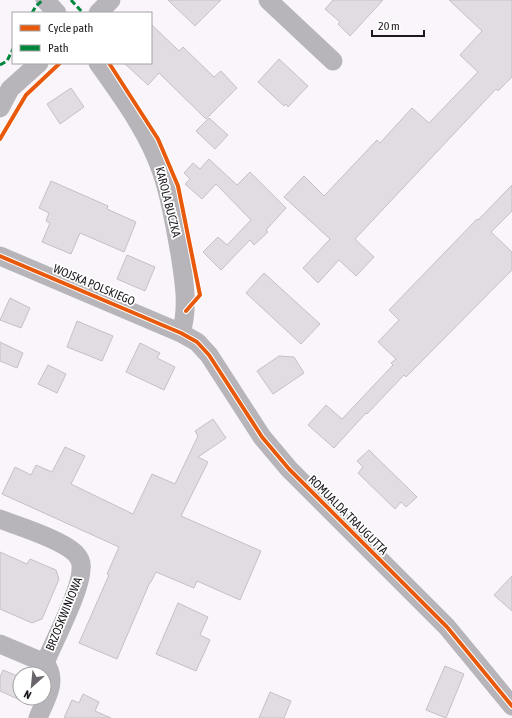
<svg xmlns="http://www.w3.org/2000/svg" width="512" height="718" viewBox="0 0 512 718" font-family="'Asap Condensed',sans-serif">
<style>
.building{fill:#e1dce1;stroke:#c4c0c5}
.lines{fill:none;stroke-linecap:round;stroke-linejoin:round}
.minor{stroke:#b7b5b9;stroke-width:19}
.quiet{stroke:#00873e;stroke-width:3;stroke-dasharray:6 3;stroke-linecap:butt}
.cycleway-casing{stroke:#fff;stroke-width:6}
.cycleway{stroke:#e8590c;stroke-width:4}
.labels{text-anchor:middle;dominant-baseline:central;stroke-width:3.5;stroke-linejoin:round;paint-order:stroke}
.street-label{font-size:12px;fill:#1c181d;stroke:#fff}
</style>
<rect width="100%" height="100%" fill="#faf5fa"/>
<path class="building" d="M168,0H221L195,26Z
M333,0H383L350,36L338,24L340,22L325,9Z
M449,0H512V77L498,91L496,89L355,239L374,257L356,276L339,260L318,283L303,268L330,239L284,197L304,176L324,196L377,140L380,143L412,108L429,123L478,72L460,55L482,31Z
M151,24L179,51L183,47L214,77L221,71L237,88L206,119L159,73L148,85L124,63H151Z
M279,59L308,86L288,107L286,104L284,106L258,82Z
M71,88L84,107L60,124L47,104Z
M209,118L228,135L215,149L196,131Z
M209,159L237,185L250,172L286,208L266,230L268,232L254,245L250,240L221,270L203,252L218,237L227,245L251,220L216,184L202,199L185,184L190,179L184,173L193,163L200,169Z
M51,181L108,206L107,209L136,222L124,252L80,233L71,254L42,242L50,223L46,221L49,213L39,208Z
M512,185V211L491,232L512,252V270L406,377L404,375L367,414L366,413L334,448L308,425L326,405L342,419L393,365L391,363L396,359L378,342L399,320L389,310L477,219L478,220Z
M127,255L155,267L145,291L117,279Z
M264,273L320,324L301,344L246,293Z
M10,298L30,308L21,328L0,320Z
M77,321L113,336L102,361L67,347Z
M0,342L23,353L17,368L0,361Z
M140,343L160,353L157,358L175,367L164,390L126,372Z
M279,356L294,357L304,373L273,394L257,371Z
M48,365L66,374L57,393L38,384Z
M213,419L226,438L198,457L208,462L181,516L261,551L240,600L197,581L194,588L156,572L151,582H150L117,659L79,643L109,575L107,574L119,547L2,494L15,467L31,475L36,465L52,472L65,447L85,456L71,484L133,514L152,474L175,484L198,436L195,431Z
M369,450L417,497L406,507L401,502L395,509L358,473L363,467L357,461Z
M0,552L27,564L30,559L56,570L59,579L42,619L32,623L0,609Z
M512,576V611L494,595Z
M178,603L208,617L200,635L210,640L196,671L156,654Z
M445,666L464,674L446,718L426,710Z
M3,670L20,677V700L0,691V677Z
M270,692L291,701L284,718H259Z
M83,694L99,702L95,711L111,718H64L72,700L79,703Z"/>
<g class="lines">
<path class="minor" d="M45,0L57,13
M268,0L333,61
M98,13L111,0
M98,63C122,97 149,133 162,173C171,199 175,227 180,254C184,281 189,306 181,333
M0,108L10,89L39,63
M0,256L181,333L197,342L209,355L262,437L289,469L447,627L512,706
M0,519C20,527 60,539 75,553C79,557 82,563 81,569C81,590 54,641 45,663
M0,644L45,663
M38,718C45,700 59,681 45,663"/>
<path class="quiet" d="M71,0L83,13
M32,13L36,6L43,0
M0,65L7,61L13,49"/>
<g class="cycleway-casing">
<path id="cycleway" d="M109,63L158,139L178,186L200,295L186,311
M0,139L26,95L60,63
M0,256L181,333L197,342L209,355L262,437L289,469L447,627L512,706"/>
</g>
<use href="#cycleway" class="cycleway"/>
</g>
<g class="labels">
<g class="street-label">
<text transform="translate(168 202) rotate(76)">KAROLA BUCZKA</text>
<text transform="translate(94 285) rotate(23)">WOJSKA POLSKIEGO</text>
<text transform="translate(348 515) rotate(45)">ROMUALDA TRAUGUTTA</text>
<text transform="translate(64 614) rotate(-68)">BRZOSKWINIOWA</text>
</g>
</g>
<rect x="12" y="12" width="140" height="52" fill="#ffffff" stroke="#a4a3a5"/>
<rect x="20" y="25" width="20" height="6" fill="#e8590c" stroke="#a4a3a5"/>
<text x="48" y="32" font-size="12" fill="#1c181d">Cycle path</text>
<rect x="20" y="45" width="20" height="6" fill="#00873e" stroke="#a4a3a5"/>
<text x="48" y="52" font-size="12" fill="#1c181d">Path</text>
<g transform="translate(32 686) rotate(207)"><circle r="19" fill="#ffffff" stroke="#a4a3a5"/>
<path d="M0-3L7 15L0 10L-7 15Z" fill="#6a656a"/>
<text y="-6" font-size="11" font-weight="bold" text-anchor="middle" fill="#1c181d">N</text>
</g>
<path d="M372 30v6h52v-6" fill="none" stroke="#1c181d" stroke-width="2"/>
<text x="378" y="30" font-size="12" fill="#1c181d" stroke="#ffffff" stroke-width="3" paint-order="stroke">20 m</text>
</svg>
